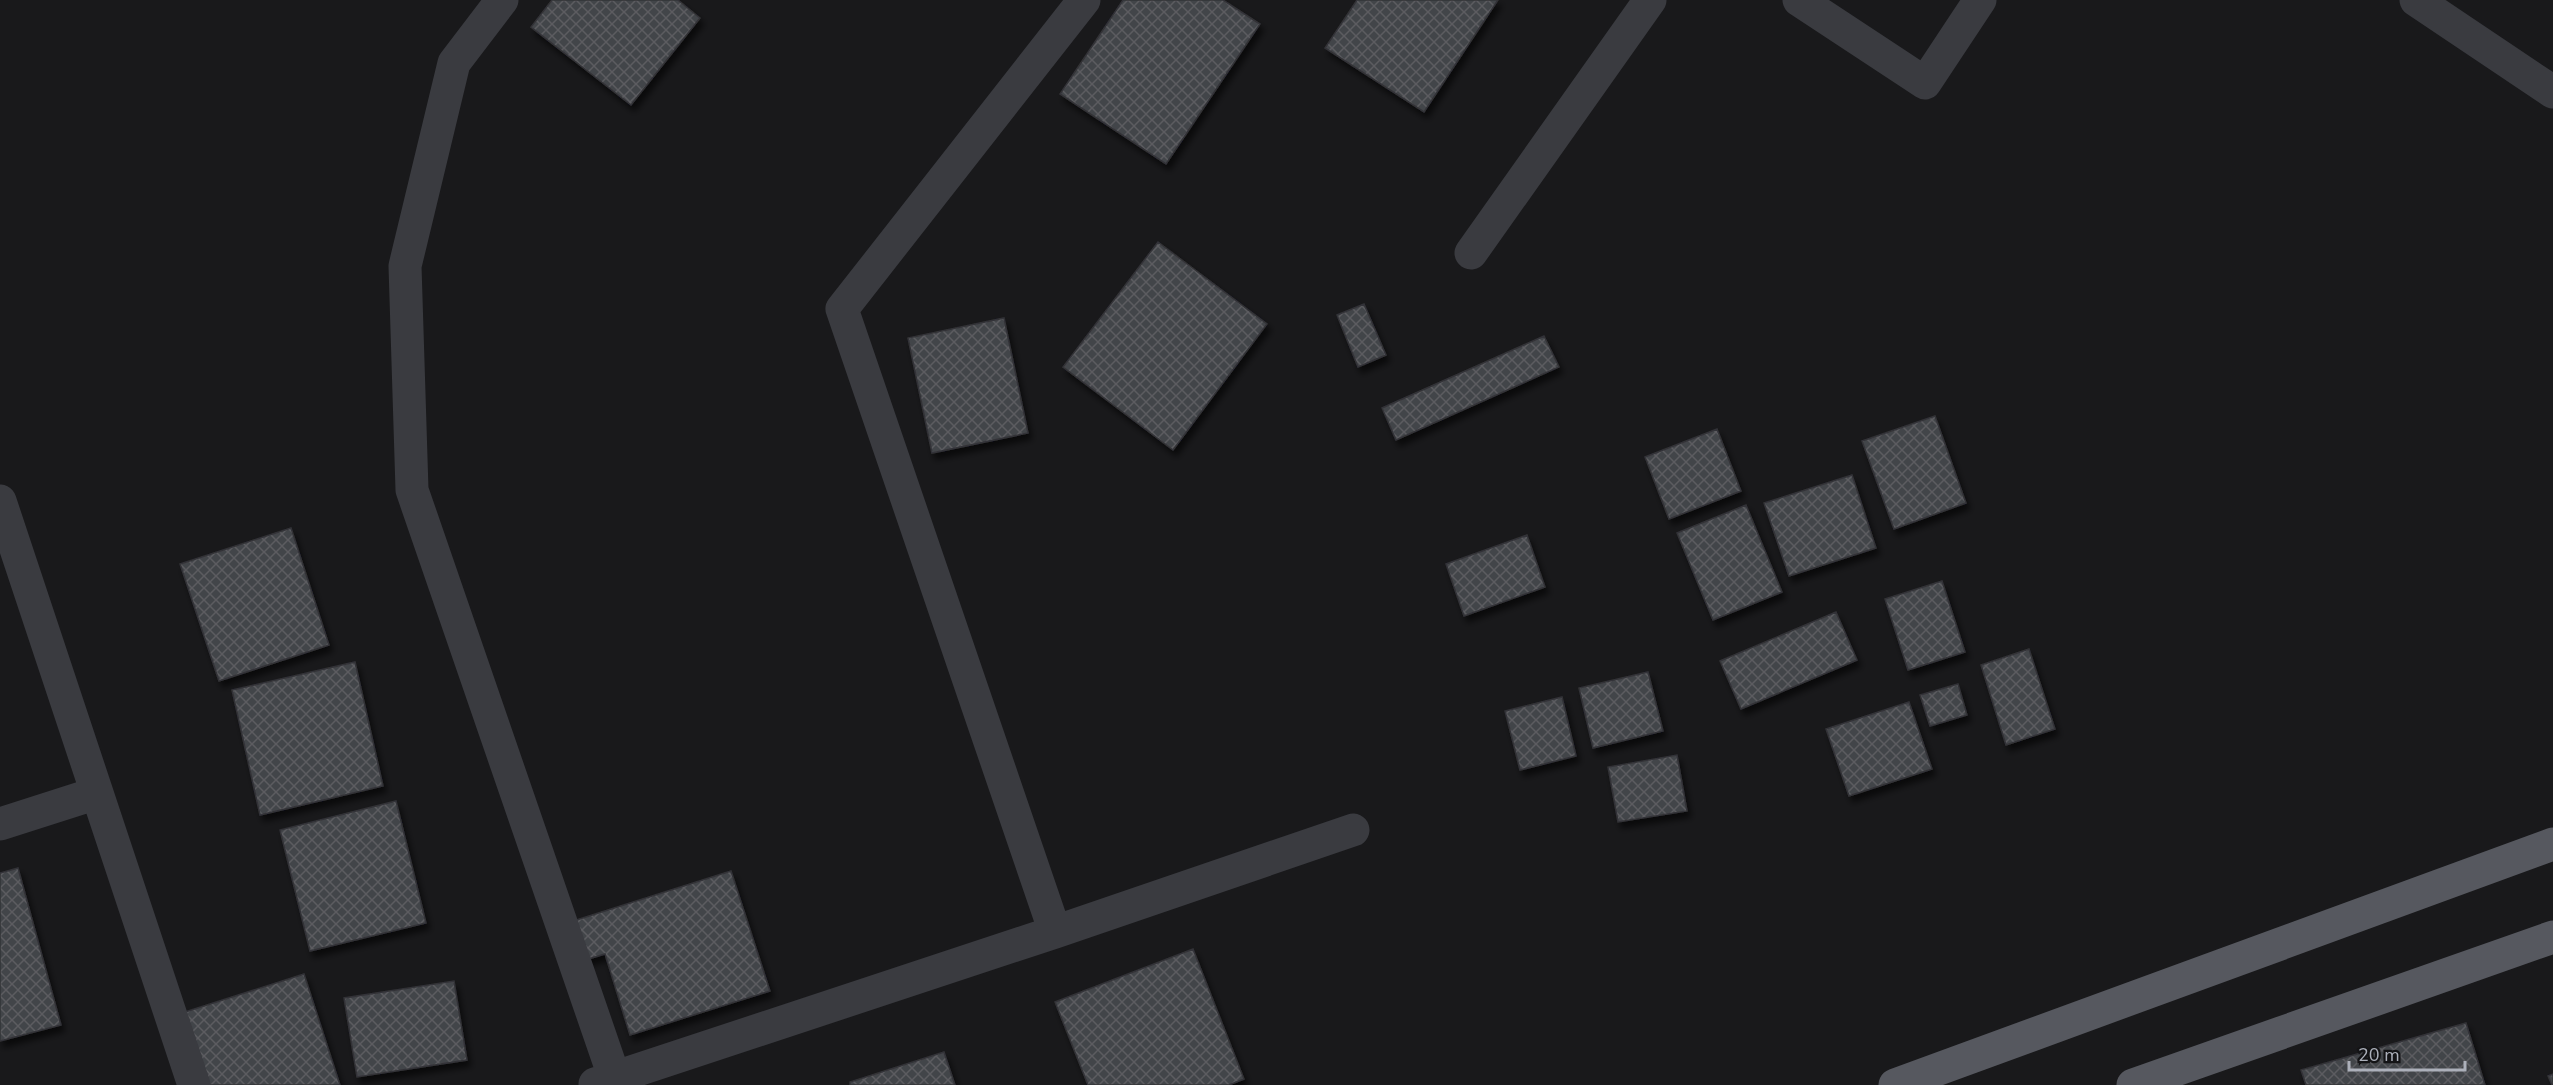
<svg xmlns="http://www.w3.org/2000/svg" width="2553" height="1085" viewBox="0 0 2553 1085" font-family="'Nunito Sans',sans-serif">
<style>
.building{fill:url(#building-cross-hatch);stroke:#333337;stroke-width:1.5;filter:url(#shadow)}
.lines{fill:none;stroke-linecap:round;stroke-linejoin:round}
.minor{stroke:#3a3b40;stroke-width:33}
.major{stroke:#56585f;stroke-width:33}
</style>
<defs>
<pattern id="building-cross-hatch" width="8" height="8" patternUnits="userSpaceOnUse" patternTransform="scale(1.5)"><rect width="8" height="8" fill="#434448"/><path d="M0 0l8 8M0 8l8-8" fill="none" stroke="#5b5c60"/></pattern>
<filter id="shadow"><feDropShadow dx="3.5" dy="6" stdDeviation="3" flood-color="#0009"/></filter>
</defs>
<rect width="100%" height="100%" fill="#19191b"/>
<path class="building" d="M552,0H678L700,18L631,105L531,27Z
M1123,0H1223L1260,24L1166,164L1060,94Z
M1357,0H1498L1424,112L1325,48Z
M1158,242L1267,324L1173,450L1063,367Z
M1364,304L1386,355L1358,367L1337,315Z
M1004,318L1028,433L932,453L908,338Z
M1544,336L1559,367L1396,440L1382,408Z
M1935,416L1966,503L1894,529L1862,441Z
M1717,429L1741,491L1669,519L1645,457Z
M1852,475L1876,548L1789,576L1764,503Z
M1746,505L1782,592L1713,620L1677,533Z
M291,528L329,645L219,681L180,564Z
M1527,535L1545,587L1464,616L1446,564Z
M1942,581L1965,652L1908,670L1885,599Z
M1836,612L1857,660L1741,709L1720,661Z
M2029,649L2055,729L2006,745L1981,665Z
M355,662L383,786L260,815L232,690Z
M1648,672L1663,731L1593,748L1579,688Z
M1958,684L1967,715L1930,726L1920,695Z
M1562,697L1576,756L1520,770L1505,711Z
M1909,702L1932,769L1849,796L1826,729Z
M1677,755L1687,811L1618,822L1608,767Z
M396,801L426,923L310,951L280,830Z
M18,868L61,1025L0,1041V873Z
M731,871L770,991L630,1035L605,954L582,961L570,922Z
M1193,949L1244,1079L1229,1085H1088L1055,1002Z
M304,974L340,1085H209L185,1012Z
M454,981L467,1060L357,1077L344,998Z
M2466,1023L2485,1085H2306L2301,1070Z
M944,1052L955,1085H850V1082Z
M2553,1074V1085H2552L2548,1076Z"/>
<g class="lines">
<path class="minor" d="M502,0L454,63L405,266L412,490L617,1085
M1799,0L1925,83L1980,0
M2416,0L2553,92
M1471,253L1650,0
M0,501L194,1085
M0,824L97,793
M1055,932L842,309L1084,0
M595,1084L1055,932L1353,830"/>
<path class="major" d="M1895,1085L2553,844
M2133,1085L2553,937"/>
</g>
<path d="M2349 1061v9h116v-9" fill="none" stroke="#acb0ba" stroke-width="3"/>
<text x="2358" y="1061" font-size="18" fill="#acb0ba" stroke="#141416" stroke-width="4.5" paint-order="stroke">20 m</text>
</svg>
